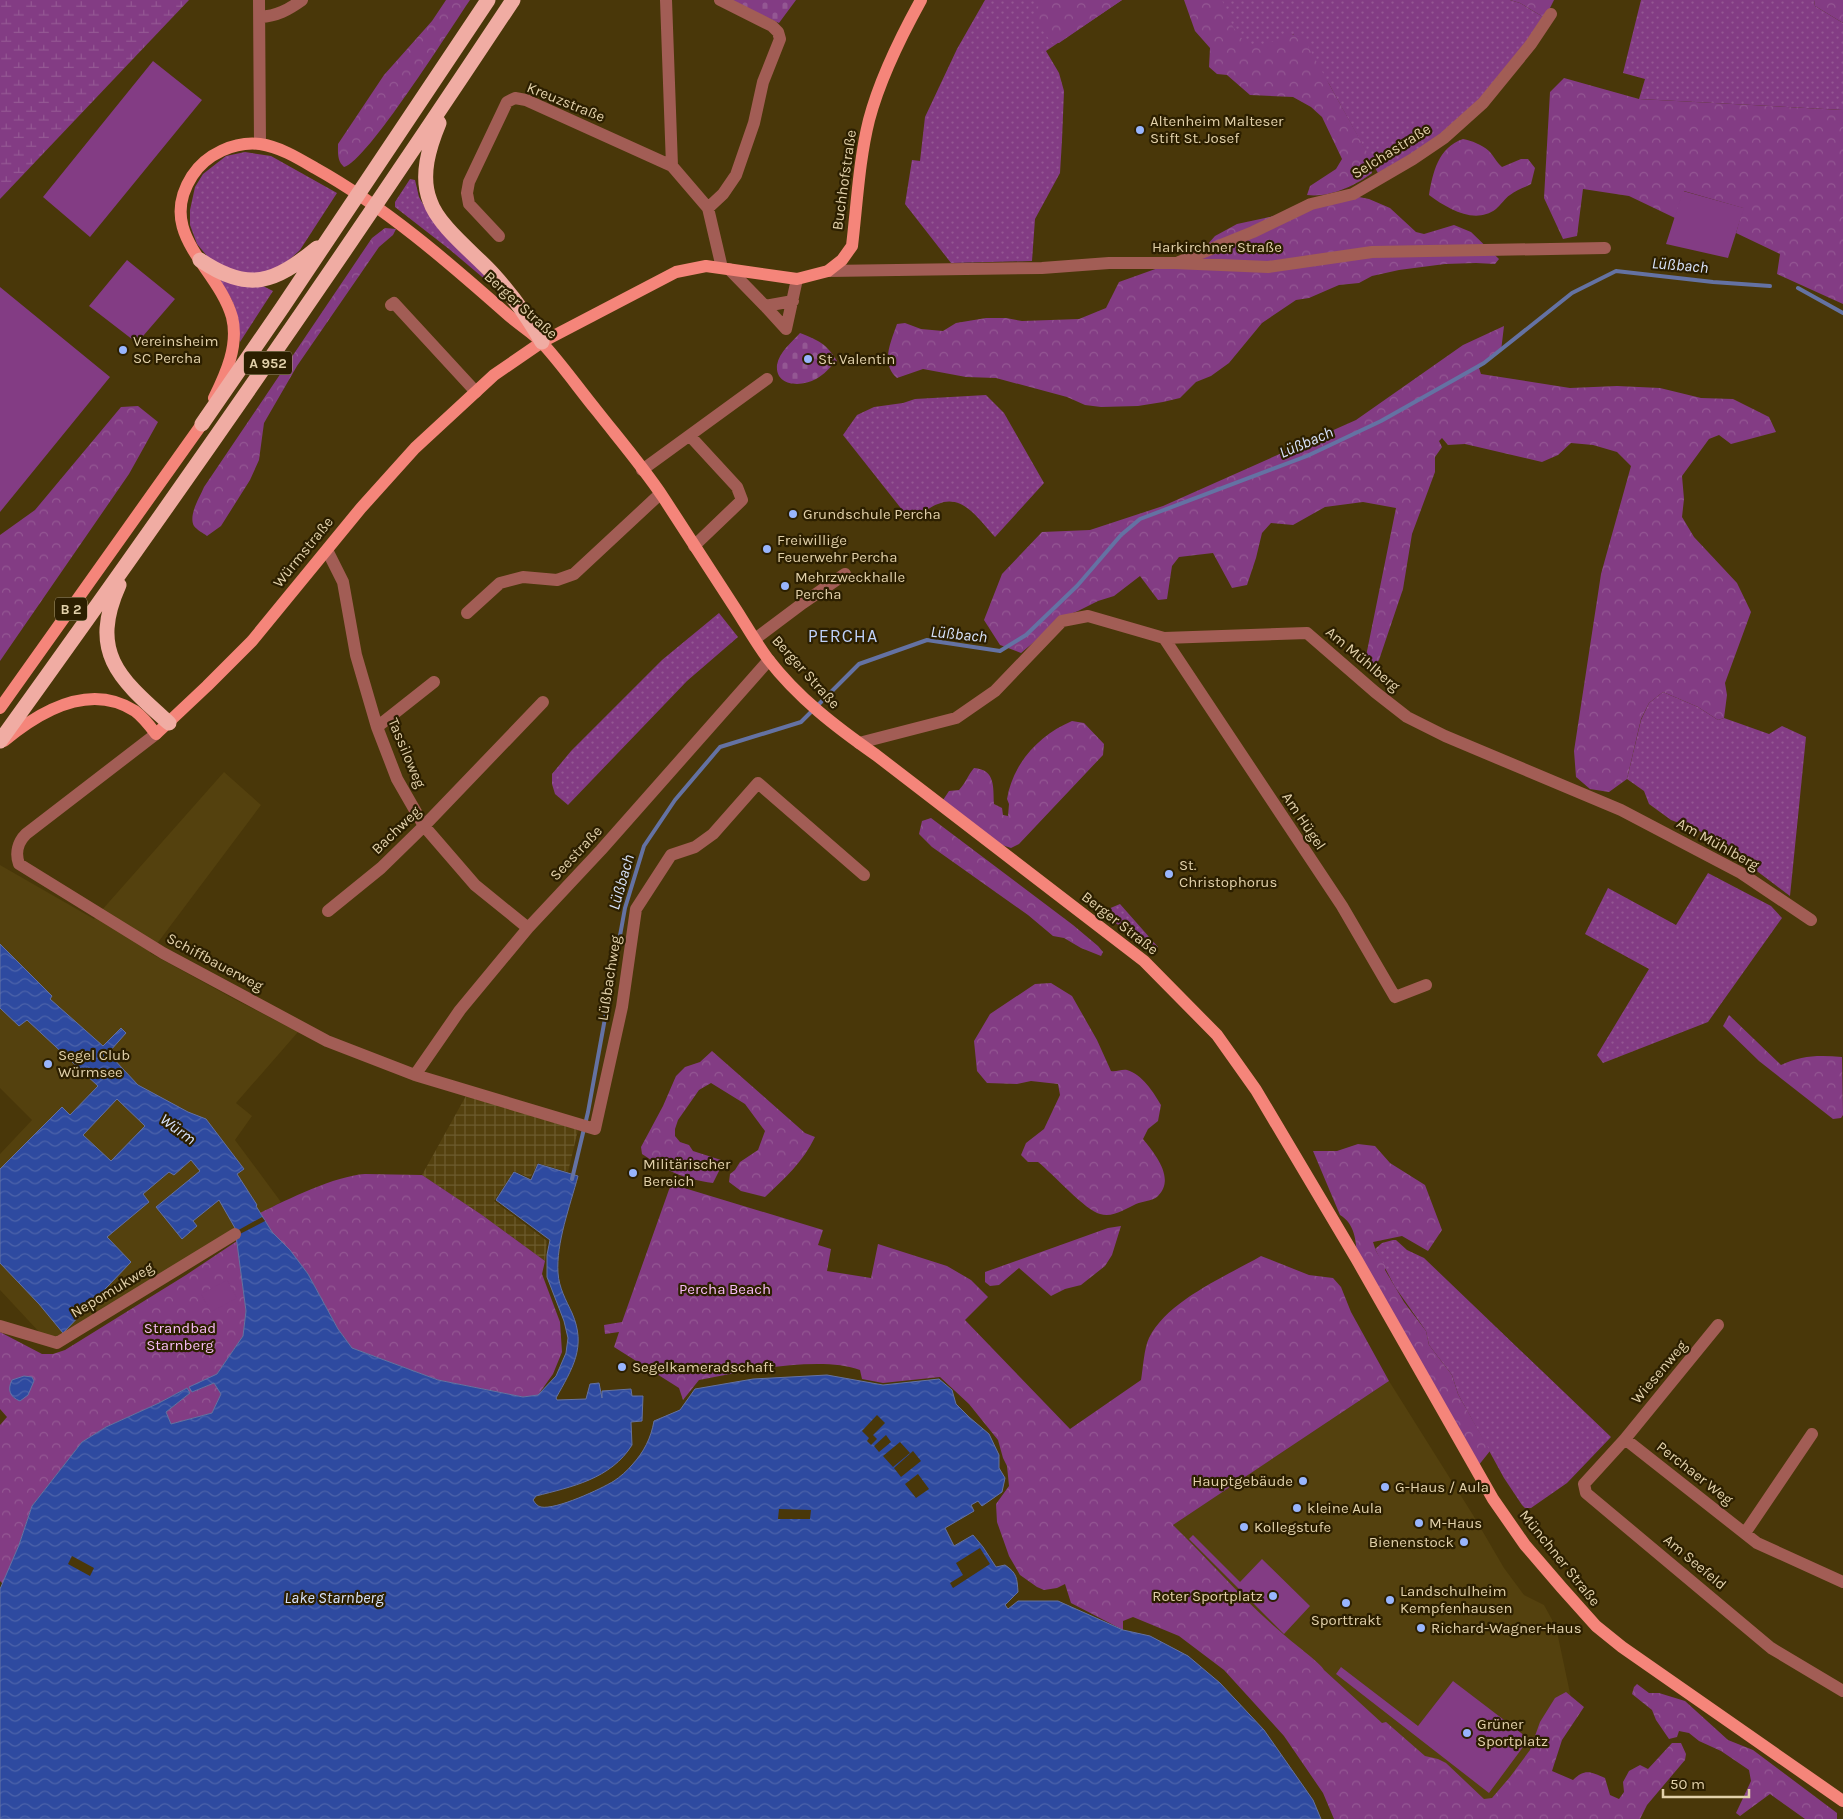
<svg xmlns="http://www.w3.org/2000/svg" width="1843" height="1819" viewBox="0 0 1843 1819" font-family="Karla,sans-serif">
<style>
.built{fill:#54410e}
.industrial{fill:url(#industrial-grid)}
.grass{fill:url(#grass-dots)}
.forest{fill:url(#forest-crowns)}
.wetland{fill:url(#wetland-marsh)}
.cemetery{fill:url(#cemetery-stones)}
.pitch{fill:#833c84}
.water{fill:url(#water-waves);stroke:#6472a3;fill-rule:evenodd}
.pier{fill:#493709}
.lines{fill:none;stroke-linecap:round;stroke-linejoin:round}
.stream{stroke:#6472a3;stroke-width:4}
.minor{stroke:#a25d55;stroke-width:12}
.major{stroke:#f5857a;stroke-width:12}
.highway{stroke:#f0aca3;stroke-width:15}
.poi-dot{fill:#98b5fd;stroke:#2c1f00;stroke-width:2}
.labels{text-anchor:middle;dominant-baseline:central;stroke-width:4.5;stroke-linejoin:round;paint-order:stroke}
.shield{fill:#2c1f00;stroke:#ab9c77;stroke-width:1}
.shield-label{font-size:14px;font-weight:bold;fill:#e2d1aa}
.street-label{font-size:15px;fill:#e2d1aa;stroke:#2c1f00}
.poi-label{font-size:15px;fill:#e2d1aa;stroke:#2c1f00;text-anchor:start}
.park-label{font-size:15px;fill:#f8bcf7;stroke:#2c1f00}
.water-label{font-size:16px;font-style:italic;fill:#d9e4fc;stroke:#2c1f00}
.quarter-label{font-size:18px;letter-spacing:1px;fill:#bfd1f9;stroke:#2c1f00}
</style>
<defs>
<pattern id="industrial-grid" width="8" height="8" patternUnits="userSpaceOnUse" patternTransform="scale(1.25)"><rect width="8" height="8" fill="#54410e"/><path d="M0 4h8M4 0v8" fill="none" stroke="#6c5b2e"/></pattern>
<pattern id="grass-dots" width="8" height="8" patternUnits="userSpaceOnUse" patternTransform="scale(1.25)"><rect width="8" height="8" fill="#833c84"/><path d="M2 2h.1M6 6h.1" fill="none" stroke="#945793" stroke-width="1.8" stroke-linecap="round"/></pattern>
<pattern id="forest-crowns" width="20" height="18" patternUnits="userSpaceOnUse" patternTransform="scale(1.25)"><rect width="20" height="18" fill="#833c84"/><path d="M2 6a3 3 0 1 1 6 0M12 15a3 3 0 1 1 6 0" fill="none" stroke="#945793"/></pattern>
<pattern id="wetland-marsh" width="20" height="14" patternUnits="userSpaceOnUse" patternTransform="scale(1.25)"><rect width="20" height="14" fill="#833c84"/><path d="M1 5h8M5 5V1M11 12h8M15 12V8" fill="none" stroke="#945793"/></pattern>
<pattern id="cemetery-stones" width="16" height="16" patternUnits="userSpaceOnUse" patternTransform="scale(1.25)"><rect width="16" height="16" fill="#833c84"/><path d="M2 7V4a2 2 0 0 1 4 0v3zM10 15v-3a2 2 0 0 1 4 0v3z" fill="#945793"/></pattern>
<pattern id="water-waves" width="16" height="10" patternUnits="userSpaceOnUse" patternTransform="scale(1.25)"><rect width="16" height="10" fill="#2e4aa0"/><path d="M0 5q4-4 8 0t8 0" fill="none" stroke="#4c63aa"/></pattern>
</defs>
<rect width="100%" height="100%" fill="#493709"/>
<path class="built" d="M224,772L261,805L150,953L234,999L298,1032L236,1103L252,1116L235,1140L281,1202L235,1228L57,1339L41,1334L0,1290V1154L32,1120L0,1088V865L94,919Z
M1389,1381L1473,1515L1504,1568L1524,1595L1544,1605L1556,1627L1574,1712L1488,1819L1258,1613L1173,1525Z"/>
<path class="industrial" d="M467,1094L578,1130L568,1172L538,1163L530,1178L514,1171L494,1201L547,1241L545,1261L482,1215L422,1175Z"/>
<path class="grass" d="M985,0H1122L1046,51L1059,73L1064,91L1062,140L1060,173L1035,219L1032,261L951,263L905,204L912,160L920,161L925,117L957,49Z
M1204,0H1510L1520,3L1545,18L1519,58L1444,138L1379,175L1329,84L1293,34L1248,63Z
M1641,0H1814L1815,6L1843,23V110L1639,99L1645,79L1623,73Z
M245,152L271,156L337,193L300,250L288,261L271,270L257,274L234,272L212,262L197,244L190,225V210L195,187L203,174L226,156Z
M410,179L415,180L419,197L430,216L514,308L494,287L449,249L395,207V202Z
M215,275L263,286L273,291L240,342C237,309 236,302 215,275Z
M986,395L1004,413L1044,483L995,537C980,521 963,493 938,504C929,507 919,516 911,521L843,435L857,415L874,407L903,403L915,399Z
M719,613L738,637L687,681L568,805L555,794L552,784V774L571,751L662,660Z
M1663,692L1698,707L1718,720L1724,718L1769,734L1782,726L1806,737L1790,896L1733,853L1698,830L1671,820L1649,804L1644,791L1627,779L1641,720L1649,703Z
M1708,873L1771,906L1782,918L1708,1022L1603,1063L1597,1055L1649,969L1585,934L1608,888L1676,925Z
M1120,904L1158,947L1153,951L1101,912Z
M1393,1240H1396L1407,1250L1424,1258L1611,1437L1567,1483L1531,1508H1525L1522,1505L1504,1478L1458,1394L1452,1375L1429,1345L1426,1331L1395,1287L1375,1249L1382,1243Z"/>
<path class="forest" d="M446,0H470C452,26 366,163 344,167C337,161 338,153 338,144L384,75L432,21Z
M1042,0H1122L1059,43H1052L1033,18Z
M1184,0H1222L1233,27L1246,44H1266L1292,34L1304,39L1372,161V173C1355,186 1329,198 1307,195L1310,186L1336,169L1342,159L1322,117L1311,107L1293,97L1250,95L1227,75L1217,74L1209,67L1210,48L1195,31Z
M1510,0H1554L1545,18L1520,3Z
M1814,0H1843V23L1815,6Z
M1564,78L1639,99L1843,110V304L1777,274L1780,254L1736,233L1743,208L1684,191L1675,218L1629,196L1583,189L1577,236L1563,239L1544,198L1550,92Z
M1463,139C1472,141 1481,144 1489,151C1494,156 1496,162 1502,167L1521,159H1528L1535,168L1531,184C1524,188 1516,190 1510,195C1505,198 1501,205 1496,209C1475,225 1448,209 1429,195C1433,172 1438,148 1463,139Z
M1349,195L1369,199L1390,208L1416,232L1424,234L1454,225L1471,232L1499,259L1495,264L1476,263L1445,264L1399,270L1372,276L1359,283L1339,285L1309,298L1296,300L1262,323L1229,363L1211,376L1196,382L1180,398L1163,402L1138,406L1101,407L1085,405L1067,397L996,378L966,377L923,369L897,378C880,363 891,342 897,324L905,323L921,329L943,331L956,323L986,318H1006L1022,321L1079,319L1106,308L1119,282L1200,253L1215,236L1237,224L1297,211Z
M385,228L396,229L393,235L379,247L297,366L264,423L259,460L250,480L221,526L207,536C203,533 197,530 194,526C188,515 200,497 204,487L372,238Z
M1504,326L1501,351L1479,368L1481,374L1570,388L1617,386L1660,388L1701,398L1733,399L1769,417L1776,432L1731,444L1719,435L1709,439L1682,476L1684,499L1682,517L1694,537L1737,583L1751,612L1725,683L1727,695L1724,718L1718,720L1698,707L1663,692L1649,703L1641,719L1627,779L1609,792L1590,789L1576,777L1574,751L1601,574L1631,466L1617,452L1593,445L1571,443L1558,455L1542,462L1465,444L1448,445L1442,438L1439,441L1442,447L1435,457V472L1412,534L1403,589L1379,660L1372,668L1364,666L1396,508L1363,502L1325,507L1293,525L1271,523L1262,533L1256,558L1247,585L1232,588L1213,553L1179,557L1172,566L1167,599L1158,600L1140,576L1114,596L1098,601L1078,611L1055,620L1046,632L1021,653L1000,645L984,620L1002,574L1042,532L1090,530L1163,506L1356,420L1463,345Z
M138,406L158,422L129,474L0,661V535L35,510L121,407Z
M1072,721L1084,723L1104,744L1103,755L1019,844L1011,848L1002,845L943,800L949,791L959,790C965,784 968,775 974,768C996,770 993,787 994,804L1002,808L1003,815L1008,816L1009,804L1007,799C1013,763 1039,735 1072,721Z
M931,818L1073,925L1098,946L1103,952L1101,956L1081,948L1064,938L1053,936L1028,915L932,847L919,834L922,821Z
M1051,983L1072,996L1097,1040L1111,1071C1116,1072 1122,1069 1127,1070C1142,1074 1154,1093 1161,1105L1158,1121L1148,1129L1143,1139C1154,1153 1176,1178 1158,1196C1153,1201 1143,1201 1136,1204C1125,1209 1113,1218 1100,1214C1086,1211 1052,1173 1038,1162H1028L1021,1155L1026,1143L1044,1129L1060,1095L1058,1084L1031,1081L1017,1084L987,1083L977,1071L974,1041L990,1014L1035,984Z
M1729,1015L1781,1065C1801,1055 1820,1055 1842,1057L1843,1115L1841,1118L1833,1119L1759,1061L1723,1026Z
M712,1051L805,1133L815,1137C803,1162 784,1179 765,1197L741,1191L729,1182L730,1174L735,1170L740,1162L758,1150L765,1131L745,1104L711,1083L699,1090L678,1120L675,1129V1136L680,1142L689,1145L693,1151L721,1160V1167L713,1183C683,1179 667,1171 642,1154L641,1147L663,1106L676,1076L685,1067L700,1062Z
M1358,1144L1375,1146L1390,1163L1425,1185L1442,1230L1428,1251L1402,1236L1373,1242L1376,1251L1386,1267L1385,1270L1404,1302L1426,1331L1429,1345L1452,1375L1458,1394L1490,1451L1478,1466L1357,1256C1356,1241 1355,1224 1340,1215L1313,1151H1337Z
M365,1174L422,1175L482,1215L545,1261L542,1274L560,1322L562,1352L553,1374L538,1395L523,1397L438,1380L352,1348L338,1329L308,1274L290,1251L272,1232L260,1213C288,1199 335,1176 365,1174Z
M671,1184L823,1230L818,1245L831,1249L827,1271L871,1278L878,1244L947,1266L971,1280L988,1297L965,1320L1070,1429L1141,1380C1143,1369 1144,1348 1149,1338C1168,1300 1225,1277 1261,1256L1309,1275L1333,1278L1341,1287L1351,1312L1389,1381L1173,1525C1210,1561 1243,1600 1282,1633C1289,1640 1322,1664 1324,1670L1382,1723L1386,1722L1425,1756L1438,1759L1446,1763L1484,1799L1492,1798L1510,1777L1530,1750L1540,1722L1555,1698L1566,1692L1584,1707L1562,1740L1552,1771L1573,1780C1585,1768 1591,1772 1605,1778L1610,1795L1619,1799L1624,1792L1623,1782L1629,1771L1640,1765L1648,1769L1672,1743H1681L1686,1754L1685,1760L1647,1805L1640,1819H1334L1323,1793L1284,1736L1224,1670L1179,1636L1133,1617L1123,1621V1630L1071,1603L1065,1584L1057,1588L1044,1590L1037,1587L1020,1575L1009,1556L997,1522L996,1504L1009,1486L1007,1466L1003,1458L998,1440L969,1404L940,1377L883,1383L862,1379L860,1370C819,1355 742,1372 699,1380L683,1400L679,1388L614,1347L619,1332L605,1334L604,1325L622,1322Z
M1121,1226L1112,1255L1105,1266L1081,1285L1065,1289L1051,1296L1019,1268L999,1285L990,1286L985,1282V1272L1108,1228Z
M237,1241L246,1311L243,1336L217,1374L192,1392L214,1383L221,1394L212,1413L171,1424L166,1412L190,1393L187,1388L159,1403L106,1427L82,1442L32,1506L19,1545L3,1584L0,1581V1425L7,1417L0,1409V1332L42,1354H53L65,1350L186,1275Z
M1637,1684L1649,1693H1659L1685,1701L1728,1740L1753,1750L1837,1813V1819H1805L1770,1794L1740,1816L1736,1813L1751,1781L1749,1770L1721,1751L1699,1741L1689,1733L1679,1731L1677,1737L1669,1739L1656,1720L1652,1710L1632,1694L1634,1687Z"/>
<path class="wetland" d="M0,0H189L0,199Z"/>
<path class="cemetery" d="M726,0H796L779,23Z
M800,333C818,340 827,344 837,361C830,367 824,375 816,379C802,387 775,387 777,365C779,352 792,342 800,333Z"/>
<path class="pitch" d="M153,61L202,100L90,237L43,197Z
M1683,191L1744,208L1728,258L1666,244Z
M127,260L175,299L137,343L89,306Z
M0,287L110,377L0,512Z
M227,1280L237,1298L211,1312L201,1294Z
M1193,1535L1240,1582L1262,1559L1310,1606L1284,1634L1189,1539Z
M1341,1667L1418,1726L1453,1681L1529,1739L1489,1793L1336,1674Z"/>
<path class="water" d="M0,944L52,996L50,999L103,1046L121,1028L126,1033L110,1051L109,1054L138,1085L188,1112L206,1119L244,1169L237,1174L257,1205L256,1206L272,1232L290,1250L308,1274L338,1329L352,1348L438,1380L523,1397L538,1395L556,1376L566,1353L568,1338L564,1321L547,1277V1255L550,1240L496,1200L514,1172L531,1180L538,1164L578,1176C570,1206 556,1243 558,1273C559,1288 566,1300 572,1313C587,1347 572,1369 556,1398L557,1400L586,1399L590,1384L599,1383L602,1398V1391L631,1389L632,1396H643L642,1421L631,1422L632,1445C611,1479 571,1487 536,1496L533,1500C535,1503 537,1506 541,1507C556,1510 601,1489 614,1481C620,1477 627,1471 632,1465C644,1452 651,1438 654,1421L680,1410L695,1389L753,1379L827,1375L883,1385L939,1379L952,1390L956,1404L969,1417L989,1434L999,1455V1468L1005,1478L1002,1492L982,1506L978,1501L971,1505L974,1511L945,1528L954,1546L973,1535L983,1547L996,1567L1005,1565C1017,1573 1017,1578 1018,1592L1005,1605L1008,1609L1018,1601H1058L1123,1630L1150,1636L1188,1656L1220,1683L1264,1730L1313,1800L1321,1819H0V1589L19,1545L32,1506L82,1442L106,1427L159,1403L187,1388L190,1393L166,1412L171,1424L212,1413L221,1394L214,1383L192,1392L189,1387L217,1374L243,1336L246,1311L235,1228L219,1200L193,1221L197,1226L182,1239L156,1207L200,1171L191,1160L174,1175L169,1172L143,1194L149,1202L107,1237L131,1262L63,1333L39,1304L0,1263V1169L62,1107L70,1115L98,1086L27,1020L19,1026L0,1008ZM117,1099L145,1126L111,1161L83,1135Z
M24,1376L32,1377L34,1381L28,1395L20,1401C10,1397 7,1390 12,1380Z"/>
<path class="pier" d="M262,1217L265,1221L236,1236L235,1232Z
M877,1415L885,1423L873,1435L877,1439L871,1445L867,1441L869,1438L862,1431Z
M886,1435L891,1442L879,1452L874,1446Z
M900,1442L910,1453L893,1467L883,1456Z
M913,1451L921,1461L901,1477L894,1468Z
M918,1474L929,1489L916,1498L905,1484Z
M779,1509L811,1510L810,1519H778Z
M980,1548L990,1564L953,1588L950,1583L963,1575L956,1563Z
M72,1556L94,1568L90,1576L68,1564Z"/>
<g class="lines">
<path class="stream" d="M1798,288L1843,313
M572,1179L588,1112L625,908L644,846L675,800L720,747L801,722L859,664L927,640L1000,651L1026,635L1077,586L1121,535L1140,519L1307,456L1381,421L1484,363L1572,293L1616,271L1713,282L1770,286"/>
<path class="minor" d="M259,0L260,144
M666,0L672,166L708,208L722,268
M260,17C277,16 288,10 302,0
M708,208L723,194L736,175L754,123L763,82L780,39L778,32L772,26L720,0
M499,236L469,204L467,193L469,182L507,102L515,98L526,100L672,166
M1179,262L1253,232L1311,204L1353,194L1413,159L1444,138L1483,103L1531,44L1551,14
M729,269L765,306L793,301
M828,271L1042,268L1109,263H1174L1268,267L1372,252L1605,248
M391,305L394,303L476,392
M765,306L786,329
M786,329L797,279
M690,436L737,487L742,500L694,546
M642,470L767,379
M327,550L343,582L356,655L377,727L397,779L424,826L475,885L528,928
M467,613L500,583L523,577L557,580L574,574L660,494
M1164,638L1342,906L1395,997L1426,985
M755,639L803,603L845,574
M377,727L434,682
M156,734L26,834C18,842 15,853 19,864L163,953L327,1041L415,1075L595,1129L622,1007L636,909L671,855L695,847L713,834L758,783L864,875
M859,743L956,718L995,691L1062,621L1088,616L1164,638L1307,633L1375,692L1407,717L1445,736L1621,810L1741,873L1811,920
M328,911L381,868L424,826L543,702
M415,1075L460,1010L528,928L601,850L769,660
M1718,1325L1625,1439L1584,1484L1586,1493L1771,1648L1843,1691
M0,1326L57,1343L235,1234
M1625,1439L1757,1543L1843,1582
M1745,1533L1812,1434"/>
<path class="major" d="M214,398C226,374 239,345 232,317C218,267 155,234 192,176C206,154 235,141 260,144C280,147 298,158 315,168C385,207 447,261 507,314C519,325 534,333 544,345C563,366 579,389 597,411C619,439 643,467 663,497C687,534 711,571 735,608C746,625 756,643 768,659C798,698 836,727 876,755L1144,961L1217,1035L1256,1090L1357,1260L1493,1499L1525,1545L1562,1588L1596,1626L1622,1647L1843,1801
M0,708L202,424L206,416
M4,741C40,711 90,682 135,711C143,717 150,726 156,734L207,686L252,641L361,508L415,448L494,375L542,342L676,272L706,266L797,279L828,271L842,260L852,246C857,204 859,160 869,120C880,78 900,38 921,0"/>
<path class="highway" d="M439,123C429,147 420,176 430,201C438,226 475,254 493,274C512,295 528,317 542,342
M200,260C249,293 274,283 317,248
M202,424L282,308L488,0
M119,585C88,654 121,680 169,723
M0,741C176,497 347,251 513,0"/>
</g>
<g class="poi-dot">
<circle cx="1140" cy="130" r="5"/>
<circle cx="123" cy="350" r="5"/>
<circle cx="808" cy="359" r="5"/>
<circle cx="793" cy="514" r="5"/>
<circle cx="767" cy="549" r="5"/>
<circle cx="785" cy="586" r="5"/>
<circle cx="1169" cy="874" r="5"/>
<circle cx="48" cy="1064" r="5"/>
<circle cx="633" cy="1173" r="5"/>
<circle cx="622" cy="1367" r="5"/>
<circle cx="1303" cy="1481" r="5"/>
<circle cx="1385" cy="1487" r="5"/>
<circle cx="1297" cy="1508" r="5"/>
<circle cx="1419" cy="1523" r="5"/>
<circle cx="1244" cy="1527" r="5"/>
<circle cx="1464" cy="1542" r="5"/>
<circle cx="1273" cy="1596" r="5"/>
<circle cx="1390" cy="1600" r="5"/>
<circle cx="1346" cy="1603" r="5"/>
<circle cx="1421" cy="1628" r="5"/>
<circle cx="1467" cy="1733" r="5"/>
</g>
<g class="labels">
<g class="shield">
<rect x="244" y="351.5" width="48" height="23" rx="4"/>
<rect x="55" y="597.5" width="32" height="23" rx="4"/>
</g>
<g class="shield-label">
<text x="268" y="363">A 952</text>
<text x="71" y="609">B 2</text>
</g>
<g class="street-label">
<text transform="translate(566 102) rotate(22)">Kreuzstraße</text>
<text transform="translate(1391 151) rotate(-32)">Selchastraße</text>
<text transform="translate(844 180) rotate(-82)">Buchhofstraße</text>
<text x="1217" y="247">Harkirchner Straße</text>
<text transform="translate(521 305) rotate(42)">Berger Straße</text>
<text transform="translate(303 552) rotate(-51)">Würmstraße</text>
<text transform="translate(1363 659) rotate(40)">Am Mühlberg</text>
<text transform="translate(806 672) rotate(48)">Berger Straße</text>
<text transform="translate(407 753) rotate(67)">Tassiloweg</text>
<text transform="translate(1304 821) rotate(56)">Am Hügel</text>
<text transform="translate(396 830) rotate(-44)">Bachweg</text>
<text transform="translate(1718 844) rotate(29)">Am Mühlberg</text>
<text transform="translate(576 853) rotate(-47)">Seestraße</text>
<text transform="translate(1120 923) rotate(38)">Berger Straße</text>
<text transform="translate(215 962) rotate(28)">Schiffbauerweg</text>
<text transform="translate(609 978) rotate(-81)">Lüßbachweg</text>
<text transform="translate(112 1290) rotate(-31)">Nepomukweg</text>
<text transform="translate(1659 1372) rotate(-50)">Wiesenweg</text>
<text transform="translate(1695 1473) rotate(38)">Perchaer Weg</text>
<text transform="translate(1560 1558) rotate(51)">Münchner Straße</text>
<text transform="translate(1695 1562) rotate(40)">Am Seefeld</text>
</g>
<g class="poi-label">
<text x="1150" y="121">Altenheim Malteser<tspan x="1150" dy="17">Stift St. Josef</tspan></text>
<text x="133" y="341">Vereinsheim<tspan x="133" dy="17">SC Percha</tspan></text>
<text x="818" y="359">St. Valentin</text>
<text x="803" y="514">Grundschule Percha</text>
<text x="777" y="540">Freiwillige<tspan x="777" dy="17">Feuerwehr Percha</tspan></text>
<text x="795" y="577">Mehrzweckhalle<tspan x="795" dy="17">Percha</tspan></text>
<text x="1179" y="865">St.<tspan x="1179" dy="17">Christophorus</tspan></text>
<text x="58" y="1055">Segel Club<tspan x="58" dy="17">Würmsee</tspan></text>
<text x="643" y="1164">Militärischer<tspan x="643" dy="17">Bereich</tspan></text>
<text x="632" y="1367">Segelkameradschaft</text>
<text x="1293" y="1481" text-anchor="end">Hauptgebäude</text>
<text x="1395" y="1487">G-Haus / Aula</text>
<text x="1307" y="1508">kleine Aula</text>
<text x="1429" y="1523">M-Haus</text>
<text x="1254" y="1527">Kollegstufe</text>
<text x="1454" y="1542" text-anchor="end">Bienenstock</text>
<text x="1400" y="1591">Landschulheim<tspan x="1400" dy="17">Kempfenhausen</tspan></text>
<text x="1263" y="1596" text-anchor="end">Roter Sportplatz</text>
<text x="1346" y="1620" text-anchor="middle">Sporttrakt</text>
<text x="1431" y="1628">Richard-Wagner-Haus</text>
<text x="1477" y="1724">Grüner<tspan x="1477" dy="17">Sportplatz</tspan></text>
</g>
<g class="park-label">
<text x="725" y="1289">Percha Beach</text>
<text x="180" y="1328">Strandbad<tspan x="180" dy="17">Starnberg</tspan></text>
</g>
<g class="water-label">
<text transform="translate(1680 265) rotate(5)">Lüßbach</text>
<text transform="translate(1306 442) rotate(-23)">Lüßbach</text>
<text transform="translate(959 634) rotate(6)">Lüßbach</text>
<text transform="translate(621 882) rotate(-74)">Lüßbach</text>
<text transform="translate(178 1129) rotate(37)">Würm</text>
<text x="334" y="1597">Lake Starnberg</text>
</g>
<g class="quarter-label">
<text x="843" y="636">PERCHA</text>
</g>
</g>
<path d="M1663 1789v8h86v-8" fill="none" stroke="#e2d1aa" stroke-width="2.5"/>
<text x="1670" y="1789" font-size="15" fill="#e2d1aa" stroke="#2c1f00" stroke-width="4" paint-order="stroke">50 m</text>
</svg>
